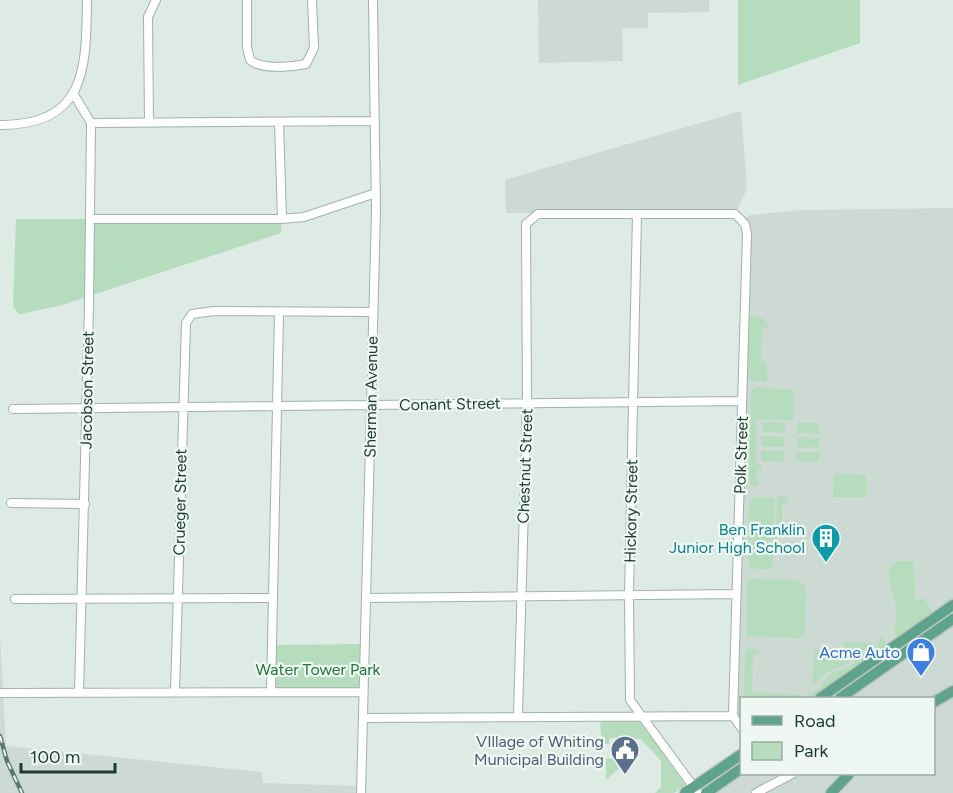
<svg xmlns="http://www.w3.org/2000/svg" width="953" height="793" viewBox="0 0 953 793" font-family="Figtree,sans-serif">
<style>
.built{fill:#ccdad3}
.green{fill:#b5ddbd}
.lines{fill:none;stroke-linecap:round;stroke-linejoin:round}
.minor-casing{stroke:#a1b2ab;stroke-width:10}
.major-casing{stroke:#bcc4c1;stroke-width:13}
.minor{stroke:#fff;stroke-width:8}
.major{stroke:#60a38d;stroke-width:10}
.rail-casing{stroke:#58776d;stroke-width:4.5}
.rail{stroke:#eef7f2;stroke-width:2;stroke-dasharray:7;stroke-linecap:butt}
.labels{text-anchor:middle;dominant-baseline:central;stroke-width:4.5;stroke-linejoin:round;paint-order:stroke}
.street-label{font-size:16px;fill:#1f3b31;stroke:#eef7f2}
.culture-label{font-size:16px;fill:#0d838f;stroke:#eef7f2;text-anchor:end}
.shop-label{font-size:16px;fill:#366cbe;stroke:#eef7f2;text-anchor:end}
.park-label{font-size:16px;fill:#27733f;stroke:#eef7f2}
.service-label{font-size:16px;fill:#4e5e75;stroke:#eef7f2;text-anchor:end}
</style>
<rect width="100%" height="100%" fill="#deeae4"/>
<path class="built" d="M538,0H709V12L648,13V28H622L623,61L539,63Z
M741,111L747,189L735,214L506,213L505,180Z
M953,208V605L820,698H742L741,729L733,716L747,234L742,221L750,215L802,210Z
M953,619V793H706L742,774H934V698H840Z
M0,636L6,746L262,772L263,783L361,786V793H0Z"/>
<path class="green" d="M738,0H860V43L738,85Z
M16,219H282L281,233L59,306L19,314L13,307Z
M752,316L762,318L768,324V327L762,329L761,361H767V381H752L746,375L748,318Z
M757,387L794,390V420L756,419V464L762,465V469L757,470L756,481H762L756,487L750,485L749,479L751,390Z
M762,422H785V433L762,432Z
M797,423H819V434L797,433Z
M761,436L784,437V447H761Z
M797,437L819,438V448L797,447Z
M761,451H784V462L761,461Z
M797,452H819V462H796Z
M834,473L866,475V497H833Z
M777,496L788,497V504L782,505V520L776,525Z
M755,497L775,498L773,528L748,527L749,505Z
M748,530L773,531L772,541L748,540Z
M748,542L773,543L772,569H755L749,566Z
M896,561H913L915,600L924,598L933,612L897,637L894,633C895,625 897,616 896,608C895,593 881,573 896,561Z
M749,579L798,580L806,587L805,632L802,638L746,636V583Z
M882,636L886,644L885,648L813,698H804L820,687L831,673L850,666L860,655L873,650Z
M844,642L874,643L856,654L848,663L827,672L812,688L814,650H843Z
M365,644L363,692H271L272,645Z
M748,648L759,650V655H753L752,692L803,695L798,698H744L745,651Z
M603,719L640,720L685,785L674,793H655L661,787V761L641,739L610,738L609,744H602L600,725Z
M619,758V768L606,780V759Z"/>
<g class="lines">
<g class="minor-casing">
<path id="minor" d="M247,0V47L250,60C261,70 292,67 306,64L314,48L312,0
M73,93L91,123L89,305L79,693
M279,122L282,219
M91,123L375,121
M149,123L148,17L156,0
M0,125C87,125 86,68 87,0
M637,214L629,595L630,700L698,793
M91,219H282L304,217L376,193
M13,409L742,401
M11,503L85,504
M367,598L736,594
M15,599L272,598
M175,692L186,323L192,314L214,311L373,312
M271,692L279,313
M0,693L363,692
M518,715L527,403L526,224L538,214H735L745,224L747,234L733,716L742,729
M363,718L733,716
M361,793L376,211L373,0
M756,793L792,774"/>
</g>
<g class="major-casing">
<path id="major" d="M820,698L953,605
M840,698L953,619
M934,702L953,691
M685,793L742,754
M706,793L742,768
M831,793L849,774"/>
</g>
<use href="#minor" class="minor"/>
<use href="#major" class="major"/>
<g class="rail-casing">
<path id="rail" d="M0,736L7,761L22,793"/>
</g>
<use href="#rail" class="rail"/>
</g>
<defs>
<g id="building-pin" transform="scale(1.5)"><path d="M0 17L-7.5 6A9.5 9.5 0 1 1 7.5 6Z" fill="#0f9aa8" stroke="#eef7f2"/><path d="M-4-6H4V6H1V3H-1V6H-4ZM-2.5-4.3h1.7v1.8h-1.7ZM.8-4.3h1.7v1.8H.8ZM-2.5-1h1.7V.8h-1.7ZM.8-1h1.7V.8H.8Z" fill="#fff"/></g>
<g id="shop-pin" transform="scale(1.5)"><path d="M0 17L-7.5 6A9.5 9.5 0 1 1 7.5 6Z" fill="#3f7fe0" stroke="#eef7f2"/><path d="M-5-2.5h2.3a2.7 3.5 0 0 1 5.4 0H5L5.5 6h-11ZM-1.5-2.5h3a1.5 2.3 0 0 0-3 0Z" fill="#fff"/></g>
<g id="civic-pin" transform="scale(1.5)"><path d="M0 17L-7.5 6A9.5 9.5 0 1 1 7.5 6Z" fill="#5c6f8a" stroke="#eef7f2"/><path d="M-.6-6.5H3V-4.5H.6V-3L4-1V1h2V6H-6V1h2V-1L-.6-3ZM-1.2 2.5V6h2.4V2.5Z" fill="#fff"/></g>
</defs>
<g fill-rule="evenodd">
<use href="#building-pin" x="826" y="538"/>
<use href="#shop-pin" x="921" y="652"/>
<use href="#civic-pin" x="625" y="750"/>
</g>
<g class="labels">
<g class="street-label">
<text transform="translate(87 390) rotate(-89)">Jacobson Street</text>
<text transform="translate(371 397) rotate(-89)">Sherman Avenue</text>
<text transform="translate(450 404) rotate(-1)">Conant Street</text>
<text transform="translate(741 455) rotate(-88)">Polk Street</text>
<text transform="translate(525 466) rotate(-88)">Chestnut Street</text>
<text transform="translate(180 502) rotate(-89)">Crueger Street</text>
<text transform="translate(631 511) rotate(-89)">Hickory Street</text>
</g>
<g class="culture-label">
<text x="805" y="529">Ben Franklin<tspan x="805" dy="18">Junior High School</tspan></text>
</g>
<g class="shop-label">
<text x="900" y="652">Acme Auto</text>
</g>
<g class="park-label">
<text x="318" y="669">Water Tower Park</text>
</g>
<g class="service-label">
<text x="604" y="741">VIllage of Whiting<tspan x="604" dy="18">Municipal Building</tspan></text>
</g>
</g>
<rect x="740" y="697" width="195" height="78" fill="#eef7f2" stroke="#9baca5" stroke-width="1.5"/>
<rect x="752" y="716" width="30" height="9" fill="#60a38d" stroke="#9baca5" stroke-width="1.5"/>
<text x="794" y="727" font-size="18" fill="#1f3b31">Road</text>
<rect x="752" y="742" width="30" height="18" fill="#b5ddbd" stroke="#9baca5" stroke-width="1.5"/>
<text x="794" y="757" font-size="18" fill="#1f3b31">Park</text>
<path d="M21 763v9h94v-9" fill="none" stroke="#1f3b31" stroke-width="3"/>
<text x="30" y="763" font-size="18" fill="#1f3b31" stroke="#eef7f2" stroke-width="4.5" paint-order="stroke">100 m</text>
</svg>
